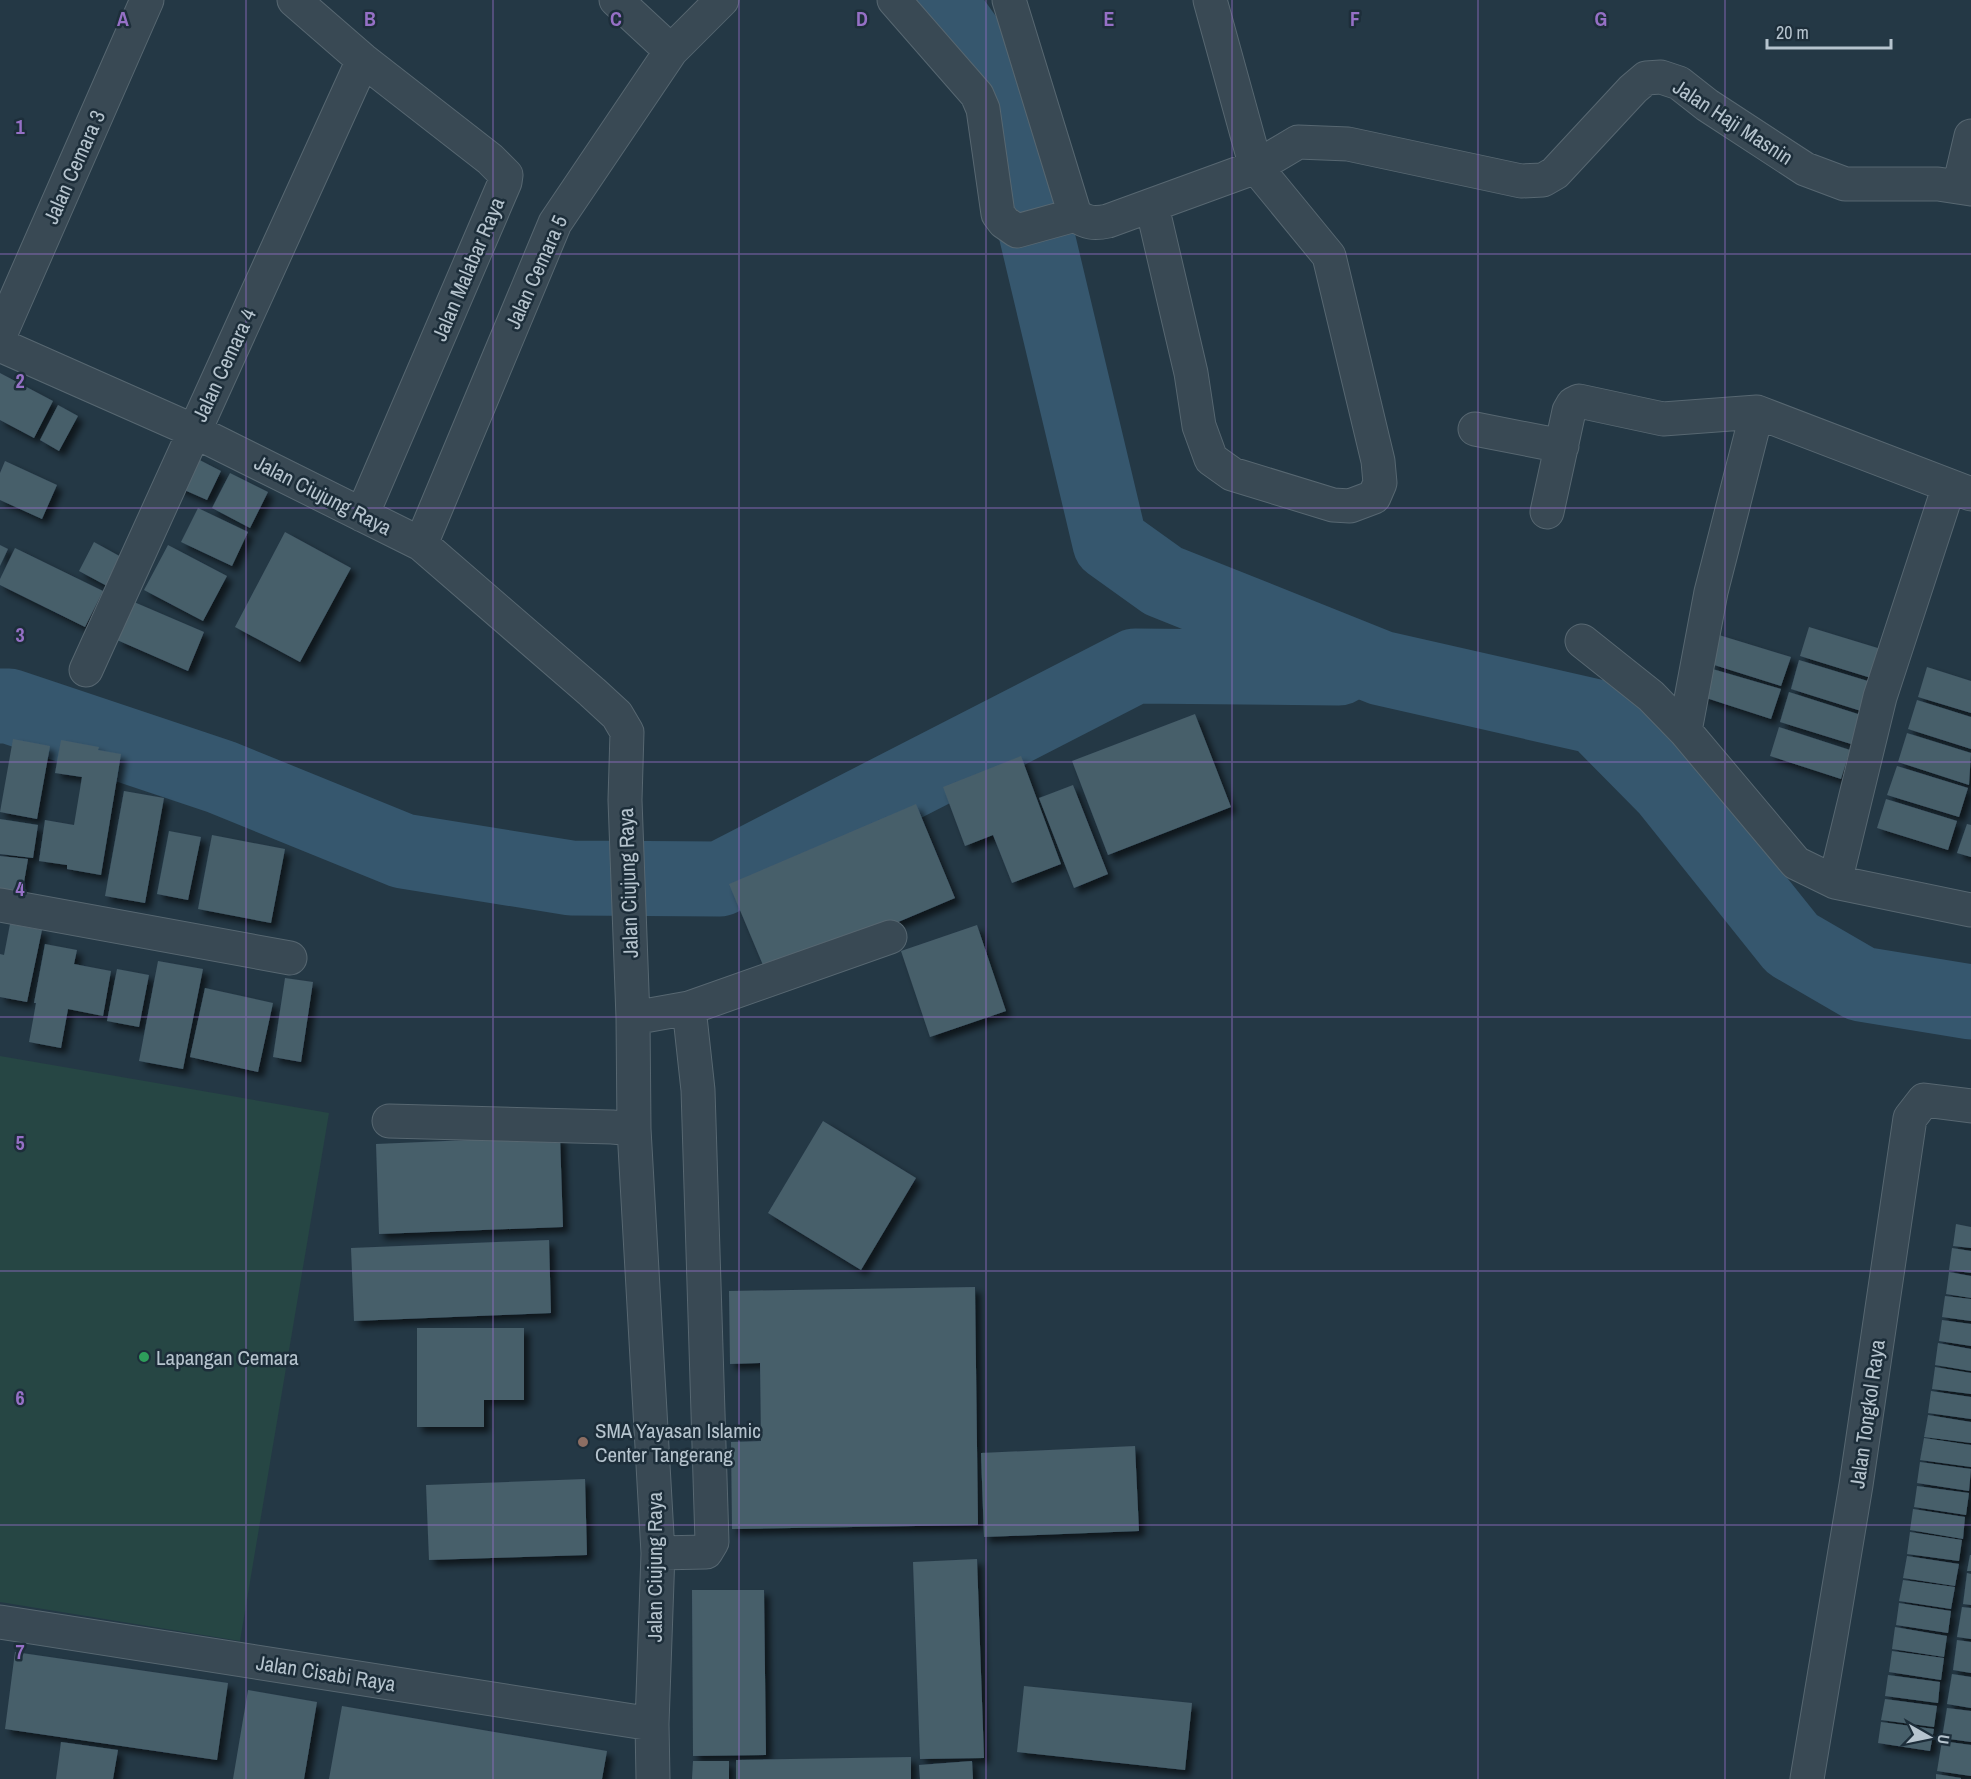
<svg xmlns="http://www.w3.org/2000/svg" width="1971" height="1779" viewBox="0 0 1971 1779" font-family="'Archivo Narrow',sans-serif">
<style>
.green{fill:#264644}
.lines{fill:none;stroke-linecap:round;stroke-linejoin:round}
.river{stroke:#36576e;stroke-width:75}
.building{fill:#475e6b;filter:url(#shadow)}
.minor-casing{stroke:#576771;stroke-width:35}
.minor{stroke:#394954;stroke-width:33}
.grid{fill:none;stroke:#9670c6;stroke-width:1.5;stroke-opacity:0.55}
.leisure-dot{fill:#2e9e5b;stroke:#1d2e3a;stroke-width:2}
.education-dot{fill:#8d6e63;stroke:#1d2e3a;stroke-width:2}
.labels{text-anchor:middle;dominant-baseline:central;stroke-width:5;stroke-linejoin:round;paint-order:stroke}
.street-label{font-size:21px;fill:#b6c4ce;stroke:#1d2e3a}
.poi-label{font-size:21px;fill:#b6c4ce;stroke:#1d2e3a;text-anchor:start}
.grid-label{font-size:20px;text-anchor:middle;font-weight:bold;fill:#9670c6;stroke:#1d2e3a;stroke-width:5;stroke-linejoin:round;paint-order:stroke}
</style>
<defs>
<filter id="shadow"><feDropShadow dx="5.5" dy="5.5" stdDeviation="3" flood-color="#0009"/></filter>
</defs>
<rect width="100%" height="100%" fill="#243845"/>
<path class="green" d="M0,1056L329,1113L240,1641L0,1602Z"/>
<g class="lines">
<path class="river" d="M940,0L941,4L1002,89L1110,543L1163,581L1381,668L1597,717L1668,789L1792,944L1861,984L1971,1002
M0,706H9L221,777L403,851L571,878L720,879L1135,666L1339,668"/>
</g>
<path class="building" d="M0,373L53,401L34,438L0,420Z
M58,405L78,416L59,451L40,440Z
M188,454L221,471L207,500L173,485Z
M5,461L57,485L42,519L0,500V473Z
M230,473L268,492L250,528L212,508Z
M198,508L248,532L232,566L181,542Z
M285,532L351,568L300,662L235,627Z
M94,542L123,558L107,586L79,571Z
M0,545L8,549L0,566Z
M168,545L227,576L203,621L144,590Z
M15,548L103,591L85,627L0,585V579Z
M134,602L204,632L188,671L117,640Z
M1809,627L1881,649L1871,678L1800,656Z
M1719,635L1791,657L1781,686L1711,664Z
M1799,660L1871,682L1861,711L1791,689Z
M1927,667L1971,681V713L1918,697Z
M1709,668L1781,689L1771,719L1700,696Z
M1789,692L1861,715L1851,744L1780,722Z
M1917,700L1971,717V749L1908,729Z
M1195,714L1231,807L1108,855L1072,761Z
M1779,727L1850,750L1841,779L1770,756Z
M1907,733L1971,753L1969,785L1898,762Z
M13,739L50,746L37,819L0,812Z
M61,740L99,747L98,750L121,754L101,875L67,869V865L39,861L45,820L74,825L82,777L55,773Z
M1021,756L1061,864L1012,883L993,835L965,846L943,787Z
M1897,766L1968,788L1959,817L1887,795Z
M1073,785L1108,874L1074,888L1039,798Z
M124,791L164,798L145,903L105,896Z
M1886,799L1957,821L1948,850L1877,828Z
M916,804L955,898L768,977L729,884Z
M0,819L38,825L33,858L0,854Z
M1967,824L1971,825V857L1957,853Z
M169,831L201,837L188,900L157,894Z
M212,835L285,849L271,923L198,909Z
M0,856L28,859L22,894L0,891Z
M10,924L42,930L27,1002L0,997V954L4,955Z
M977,925L1006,1011L930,1037L901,951Z
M45,944L77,950L74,964L111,971L103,1016L68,1009L61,1048L29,1042L36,1003H34Z
M158,961L203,969L183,1069L139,1061Z
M117,969L149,975L139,1027L107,1021Z
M285,978L313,982L301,1062L273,1057Z
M205,988L273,1003L258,1072L190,1057Z
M823,1121L916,1178L861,1270L768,1213Z
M560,1136L563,1227L379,1234L376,1144Z
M1956,1224L1971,1227V1248L1953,1246Z
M549,1240L551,1313L354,1321L351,1248Z
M1952,1248L1971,1251V1273L1949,1270Z
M1949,1272L1971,1276V1298L1946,1294Z
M975,1287L978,1525L732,1529L731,1442L761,1441L760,1363L730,1364L729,1291Z
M1945,1296L1971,1299V1321L1942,1317Z
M1942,1320L1971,1324V1346L1939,1341Z
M417,1328H524V1400H484V1427H417Z
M1938,1343L1971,1349V1371L1935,1365Z
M1935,1367L1971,1373V1394L1932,1389Z
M1931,1391L1971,1397V1419L1928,1413Z
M1928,1415L1971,1422V1443L1924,1437Z
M1924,1438L1971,1445V1467L1920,1460Z
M1135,1446L1139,1531L984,1537L981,1453Z
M1920,1462L1971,1469L1969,1491L1917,1483Z
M585,1479L587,1555L429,1560L426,1485Z
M1917,1486L1969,1493L1966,1515L1914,1507Z
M1913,1509L1965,1517L1963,1539L1910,1530Z
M1910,1532L1962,1540L1959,1561L1907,1554Z
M1970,1555H1971V1571H1967Z
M1907,1556L1959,1564L1955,1586L1903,1578Z
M977,1559L984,1758L920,1759L913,1562Z
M1967,1573L1971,1574V1605L1963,1604Z
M1903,1580L1955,1587L1951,1609L1899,1601Z
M692,1590H764L766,1755L693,1756Z
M1899,1603L1951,1611L1948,1633L1896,1625Z
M1962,1607L1971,1608V1639L1957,1637Z
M1895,1627L1947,1636L1944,1657L1892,1649Z
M1957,1640L1971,1642V1673L1953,1670Z
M1892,1651L1944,1658L1941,1680L1889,1672Z
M15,1652L228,1683L217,1760L5,1729Z
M1952,1674L1971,1677V1708L1947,1704Z
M1888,1675L1940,1682L1938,1703L1885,1696Z
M1024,1686L1192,1703L1185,1770L1017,1752Z
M248,1690L317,1702L304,1779H233Z
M1885,1699L1937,1706L1934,1727L1881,1720Z
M342,1706L607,1751L602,1779H329Z
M1947,1708L1971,1711V1742L1942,1738Z
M1881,1722L1934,1729L1930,1751L1878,1743Z
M1942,1741L1971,1745V1776L1937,1771Z
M61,1742L118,1750L113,1779H56Z
M911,1757V1779H736V1760Z
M693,1761H729V1779H692Z
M972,1761L973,1779H920L919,1765Z
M1936,1774L1961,1778V1779H1936Z"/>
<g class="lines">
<g class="minor-casing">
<path id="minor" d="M294,0L363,60L490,159L506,175L505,182L362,515
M616,0L671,51
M894,0L977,95L983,109L998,214L1004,222L1017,231L1075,215
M1009,0L1075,215C1087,223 1094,224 1108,221L1256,167L1298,142L1348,144L1521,181L1543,180L1555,173L1633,89L1646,78L1661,77L1679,83L1707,105L1805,169L1845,184H1938L1971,189
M1959,187L1971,136
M1152,206L1191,373L1199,426L1211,459L1232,474L1333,505L1350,506L1374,497L1380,483L1378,461L1329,256L1256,167L1210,0
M0,335L147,0
M0,345L194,431L421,544L592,692L617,715L627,732L625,800L633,1018L634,1129L658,1553L652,1724L653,1779
M1475,429L1562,446
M1547,512L1569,411L1573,404L1579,401L1663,419L1757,412L1971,494
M421,544L555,223L671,51L722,0
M1582,641L1651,696L1685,731L1796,863L1835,882L1971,910
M86,670L363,60
M1685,731L1711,592L1757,412
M1835,882L1880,697L1949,486
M0,905L290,958
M633,1018L689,1008
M389,1121L612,1127L634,1129
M658,1553L706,1552L712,1542L698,1090L689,1008L890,937
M0,1622L652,1724
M1807,1779L1856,1485L1910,1118L1924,1100L1971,1106"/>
</g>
<use href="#minor" class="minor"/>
</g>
<path class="grid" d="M246,0V1779M493,0V1779M739,0V1779M986,0V1779M1232,0V1779M1478,0V1779M1725,0V1779M0,254H1971M0,508H1971M0,762H1971M0,1017H1971M0,1271H1971M0,1525H1971"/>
<circle class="leisure-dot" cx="144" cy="1357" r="6"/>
<circle class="education-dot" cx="583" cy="1442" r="6"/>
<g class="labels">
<g class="street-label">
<text transform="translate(1733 122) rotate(33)">Jalan Haji Masnin</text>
<text transform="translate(74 167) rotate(-66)">Jalan Cemara 3</text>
<text transform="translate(468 269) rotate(-67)">Jalan Malabar Raya</text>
<text transform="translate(536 272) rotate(-66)">Jalan Cemara 5</text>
<text transform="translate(224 365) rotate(-65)">Jalan Cemara 4</text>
<text transform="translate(323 495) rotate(27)">Jalan Ciujung Raya</text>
<text transform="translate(628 883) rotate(-92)">Jalan Ciujung Raya</text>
<text transform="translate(1867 1414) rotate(-82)">Jalan Tongkol Raya</text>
<text transform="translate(654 1567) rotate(-90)">Jalan Ciujung Raya</text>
<text transform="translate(326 1673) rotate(9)">Jalan Cisabi Raya</text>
</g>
<g class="poi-label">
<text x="156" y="1357">Lapangan Cemara</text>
<text x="595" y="1430">SMA Yayasan Islamic<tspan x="595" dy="24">Center Tangerang</tspan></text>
</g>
</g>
<g class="grid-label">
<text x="123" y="26">A</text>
<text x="370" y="26">B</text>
<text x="616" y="26">C</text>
<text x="862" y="26">D</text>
<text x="1109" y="26">E</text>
<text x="1355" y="26">F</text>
<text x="1601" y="26">G</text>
<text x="20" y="134">1</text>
<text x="20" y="388">2</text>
<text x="20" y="642">3</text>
<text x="20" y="896">4</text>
<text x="20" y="1150">5</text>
<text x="20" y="1405">6</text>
<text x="20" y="1659">7</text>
</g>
<g transform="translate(1929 1737) rotate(99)" stroke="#1d2e3a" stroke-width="4.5" paint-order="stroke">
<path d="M0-4.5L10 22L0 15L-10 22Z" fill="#b6c4ce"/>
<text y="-9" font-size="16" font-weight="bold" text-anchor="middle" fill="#b6c4ce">U</text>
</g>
<path d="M1767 39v9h124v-9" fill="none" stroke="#b6c4ce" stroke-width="3"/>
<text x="1776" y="39" font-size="18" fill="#b6c4ce" stroke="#1d2e3a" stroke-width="4.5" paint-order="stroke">20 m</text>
</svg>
